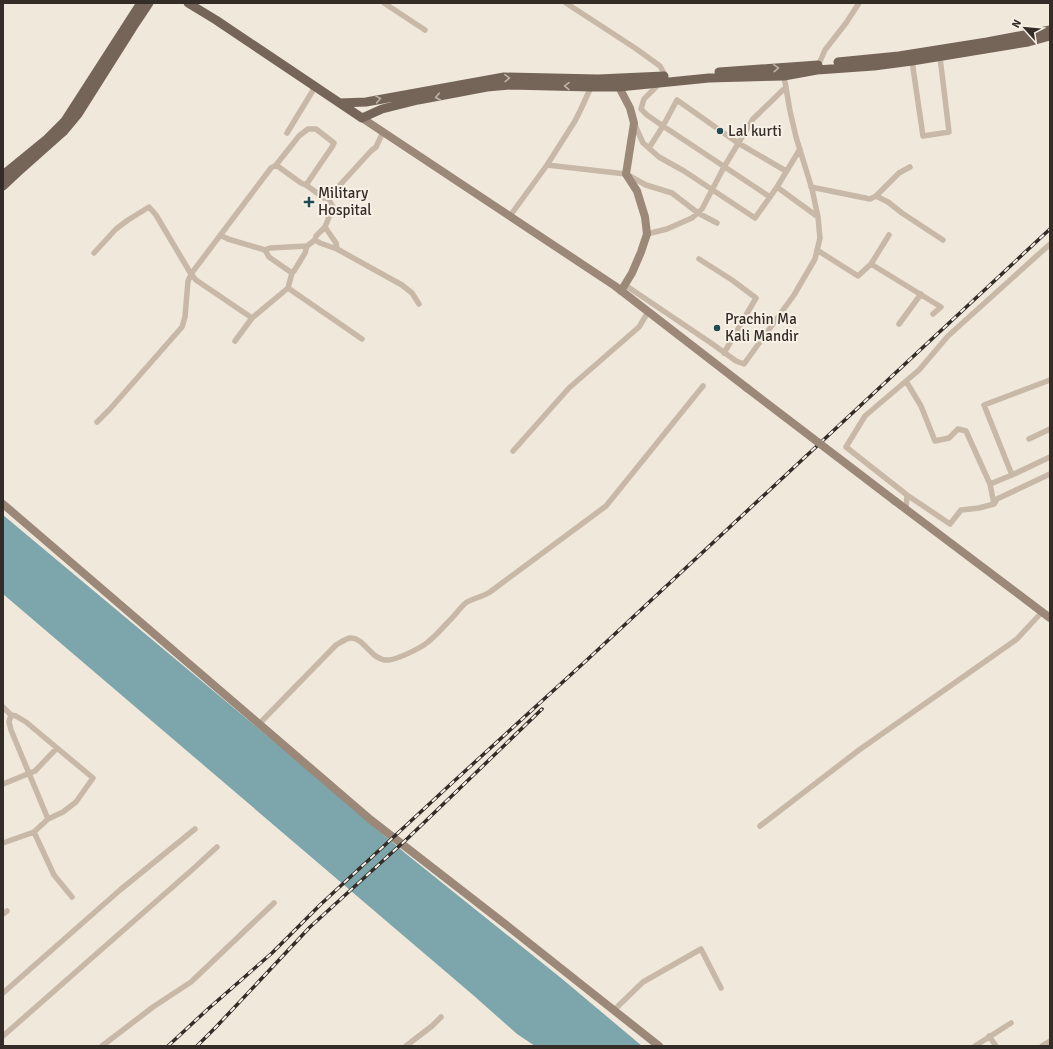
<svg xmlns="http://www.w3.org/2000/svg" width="1053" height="1049" viewBox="0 0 1053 1049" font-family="Signika,sans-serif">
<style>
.water{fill:#7ca6ab}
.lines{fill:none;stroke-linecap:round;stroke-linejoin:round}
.street{stroke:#c7b8a8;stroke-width:5.5}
.secondary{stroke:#9b8879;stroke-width:8}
.primary{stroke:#756559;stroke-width:9}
.rail-casing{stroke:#342c27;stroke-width:3.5}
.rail{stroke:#f8f1e7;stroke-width:2;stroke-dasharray:6;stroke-linecap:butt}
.secondary-bridge{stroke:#9b8879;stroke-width:8}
.oneway{stroke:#bdb2a7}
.poi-dot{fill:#204c53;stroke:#f8f1e7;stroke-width:1.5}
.labels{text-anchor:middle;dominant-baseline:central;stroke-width:4;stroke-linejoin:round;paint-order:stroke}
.poi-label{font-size:15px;fill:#342c27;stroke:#f8f1e7;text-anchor:start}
</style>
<rect width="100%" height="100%" fill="#f0e8db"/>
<path class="water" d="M3,515L295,759L405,853L561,978L642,1046H535L517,1034L473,995L3,594Z"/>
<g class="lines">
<path class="street" d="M384,3L425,30
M566,3L635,48L660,66L664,73L661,82L644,99L641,109L647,115L663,126L677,100L738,143L786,171
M912,61L923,136L949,132L940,57
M818,66L825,50L846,23L859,3
M634,123L643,143L659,157L684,171L755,218L777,187
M287,133L315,87
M649,148L663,126L770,197
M800,149L777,187L818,217
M547,165L626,174L646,185L672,193L698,213L717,223
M811,187L870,199L876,196L899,173L910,167
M876,196L888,202L902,213L943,240
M328,198L371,151L376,147L383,132
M510,216L547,165L575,121L581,109L591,87
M325,227L336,243L337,249
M647,234L667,229L692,218L702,209L724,167L753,119L786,87
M220,235L228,239L265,250L270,248L307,246L315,240L316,236L325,227L333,207L328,198H324L306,185L301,183L276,165
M315,240L320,243L337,249L402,285L412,293L419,304
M265,250L269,257L292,273
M817,250L858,276L871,264L941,307L933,314
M94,253L116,229L128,220L149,207L156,215L191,274L196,280L252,318
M699,259L732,280L756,298L724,353
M871,264L889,235
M625,285L711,343L736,361L744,364L794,295L815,259L820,238L818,217L812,189L796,137L790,111L784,76
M288,288L362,339
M899,324L921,294
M235,341L252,318L288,288L292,273L294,271L305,253L307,246
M906,381L921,406L935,441L949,438L958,429L966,431L990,484L994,504L997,499L1050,474
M97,422L110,409L182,327L185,317L188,281L191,274L271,168L276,165L299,136L308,129H316L334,143L332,147L306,185
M1029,439L1050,429
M513,451L569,388L639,327L648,312
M1012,475L984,405L1050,380
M990,484L1012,475L1050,457
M907,495L950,524L961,510L979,508L994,504
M906,509L907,495L846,447L865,416L919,370L948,336L1050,244
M3,707L11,715L16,716L26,722L93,778L76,802L63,812L48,819L34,832L3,843
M11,715L9,722L11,730L48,819
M259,724L336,645C340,643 345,639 350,638C365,637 371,662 389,660C398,659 421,648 428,642C437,635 444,626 452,618C457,613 462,605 467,602C474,598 482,597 490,592L606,506L703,386
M3,784L35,771L57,748
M760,826L859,750L1017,639L1042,612
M34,832L54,875L72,897
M3,914L7,911
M3,993L120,890L195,829
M614,1010L643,982L701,949L721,988
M3,1036L193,869L217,847
M989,1036L996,1046
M102,1046L153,1007L191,982L274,903
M406,1046L432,1026L441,1017
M975,1046L1011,1023
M1042,1046L1050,1041"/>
<path class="secondary" d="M619,87L630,108L634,123L626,174L637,191L645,217L647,234L641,252L632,273L621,291
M362,118L615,286L747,388
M895,501L1050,618
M3,504L371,820L505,924L659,1046"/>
<path class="primary" d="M188,3L216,20L362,118L382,109L418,100L487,87L510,85L591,87H619L709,78L784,76L817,70L874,66L912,61L1028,42L1050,36
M838,62L899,56L987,42L1050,30
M719,72L818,65
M340,103L366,102L504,77L598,79L664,76
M3,175L47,139L65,121L141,3
M3,186L18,172L63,132L78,114L133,27L149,3"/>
<g class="rail-casing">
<path id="rail" d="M168,1046L208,1009L272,953L320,905L452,783L588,659L1050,229
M197,1046L216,1027L310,927L408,838L459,789L542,709"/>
</g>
<use href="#rail" class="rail"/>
<path class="secondary-bridge" d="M747,388L895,501"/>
</g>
<defs><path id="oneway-chevron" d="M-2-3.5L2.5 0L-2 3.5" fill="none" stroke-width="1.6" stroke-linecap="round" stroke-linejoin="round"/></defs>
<g class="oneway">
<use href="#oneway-chevron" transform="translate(776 68) rotate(-4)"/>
<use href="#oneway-chevron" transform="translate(507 78) rotate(-3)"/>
<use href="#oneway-chevron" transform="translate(567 86) rotate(-179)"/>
<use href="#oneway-chevron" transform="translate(438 97) rotate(169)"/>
<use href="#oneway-chevron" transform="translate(378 99) rotate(-10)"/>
</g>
<g class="poi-dot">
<circle cx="720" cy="131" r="4"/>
<path d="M307 196h4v4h4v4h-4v4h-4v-4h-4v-4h4z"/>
<circle cx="717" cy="328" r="4"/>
</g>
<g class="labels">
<g class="poi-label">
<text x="728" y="131">Lal kurti</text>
<text x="318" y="193">Military<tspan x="318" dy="17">Hospital</tspan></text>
<text x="725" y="319">Prachin Ma<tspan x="725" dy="17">Kali Mandir</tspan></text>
</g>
</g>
<rect width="1053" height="1049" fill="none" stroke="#342c27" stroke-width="8"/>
<g transform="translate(1025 28) rotate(297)" stroke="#f8f1e7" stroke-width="3" paint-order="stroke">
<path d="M0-3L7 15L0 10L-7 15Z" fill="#342c27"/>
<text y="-6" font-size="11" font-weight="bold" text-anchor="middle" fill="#342c27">N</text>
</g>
</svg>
